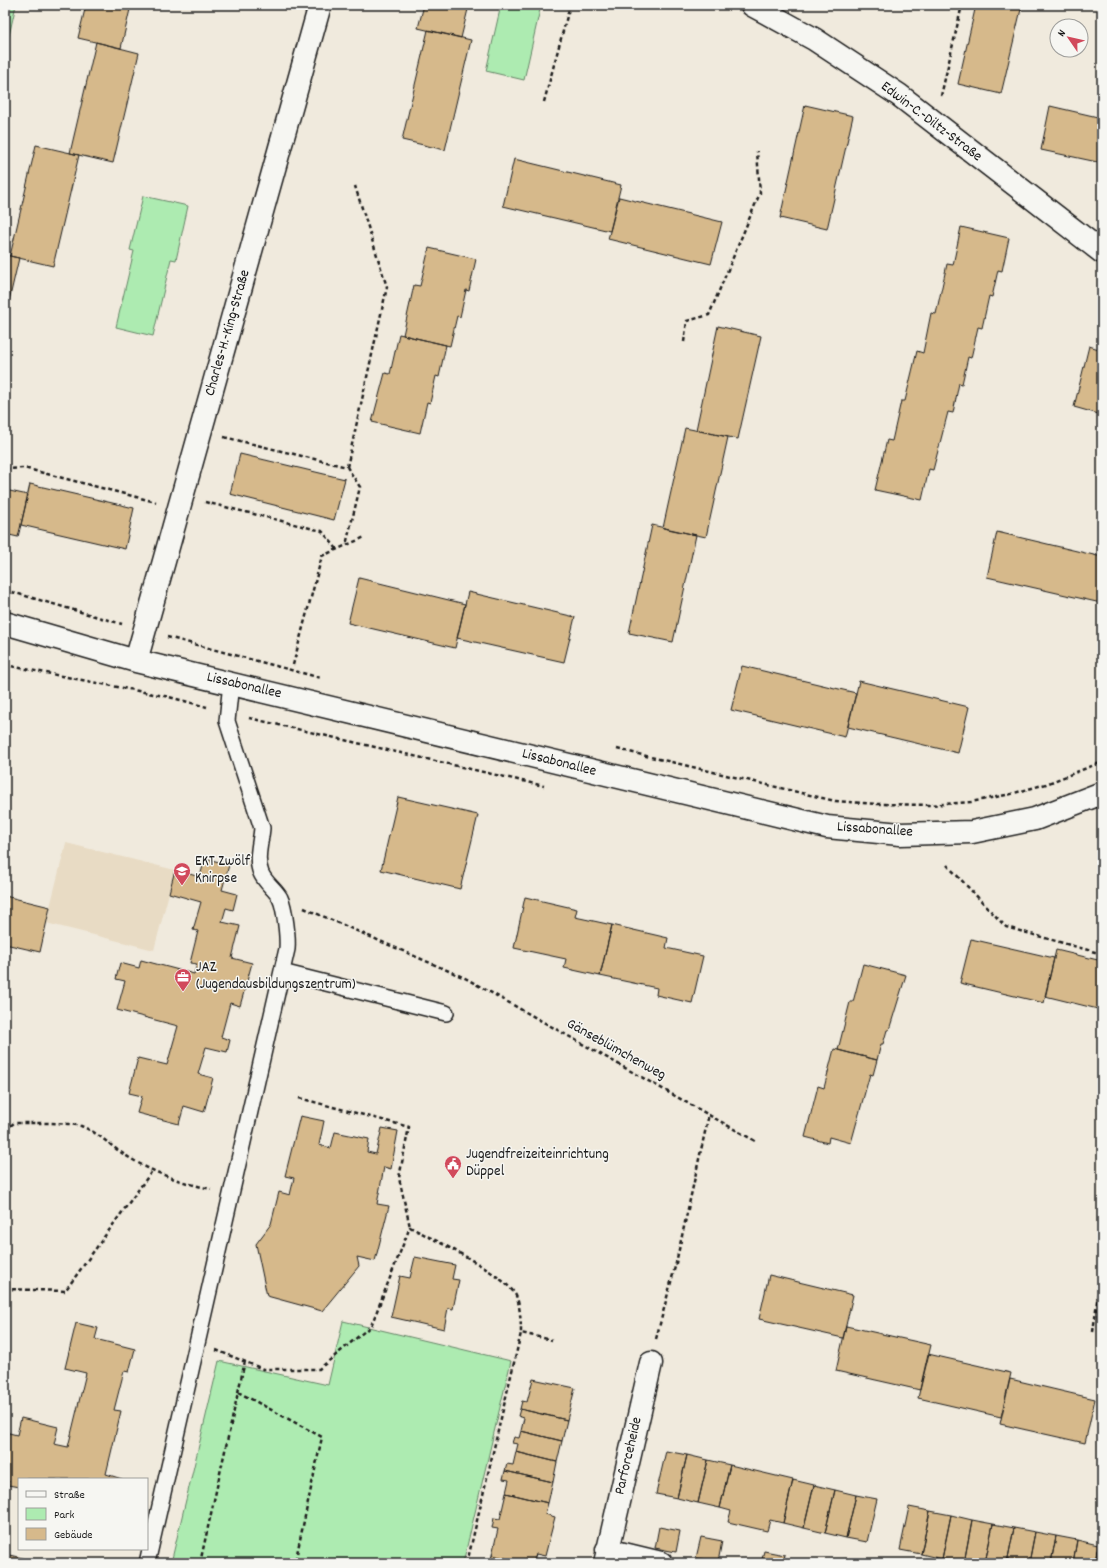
<svg xmlns="http://www.w3.org/2000/svg" width="1107" height="1568" viewBox="0 0 1107 1568" font-family="Dekko,sans-serif">
<style>
.built{fill:#e8dbc4}
.green{fill:#adebb1;stroke:#648466}
.building{fill:#d6b98b;stroke:#1c1c1c}
.lines{fill:none;stroke-linecap:round;stroke-linejoin:round}
.service-casing{stroke:#1c1c1c;stroke-width:18}
.minor-casing{stroke:#1c1c1c;stroke-width:25}
.path{stroke:#1c1c1c;stroke-width:2.5;stroke-dasharray:4 3;stroke-linecap:butt}
.service{stroke:#f6f6f2;stroke-width:15}
.minor{stroke:#f6f6f2;stroke-width:22}
.labels{text-anchor:middle;dominant-baseline:central;stroke-width:3;stroke-linejoin:round;paint-order:stroke}
.street-label{font-size:15px;fill:#1c1c1c;stroke:#f6f6f2}
.poi-label{font-size:15px;fill:#1c1c1c;stroke:#f6f6f2;text-anchor:start}
</style>
<rect width="100%" height="100%" fill="#f0eadd"/>
<filter id="ink" filterUnits="userSpaceOnUse"><feTurbulence type="fractalNoise" baseFrequency=".025" numOctaves="2"/><feDisplacementMap in="SourceGraphic" scale="8" xChannelSelector="R" yChannelSelector="G"/><feConvolveMatrix kernelMatrix="1 2 1 2 8 2 1 2 1" color-interpolation-filters="sRGB"/></filter>
<g filter="url(#ink)">
<path class="built" d="M66,843L175,870L154,950L46,923Z"/>
<path class="green" d="M5,5H16L5,53Z
M501,5H541L524,80L486,71Z
M143,196L188,206L176,260L171,259L153,336L116,327L134,251L130,250Z
M343,1321L511,1361L463,1563H171L219,1361L328,1385Z"/>
<path class="building" d="M86,5H131L121,48L78,38Z
M424,5H469L461,38L418,28Z
M976,5H1022L1001,94L958,84Z
M428,30L471,40L445,150L402,140Z
M96,42L139,53L113,163L70,153Z
M805,105L853,116L827,229L780,218Z
M1050,106L1102,118V163L1041,150Z
M36,145L79,155L53,266L10,256Z
M514,159L621,185L610,231L503,206Z
M619,197L722,222L711,264L608,239Z
M961,227L1009,238L1002,271L998,270L992,297L989,296L982,328L978,327L971,358L968,357L962,384L959,383L953,413L948,412L933,470L929,469L922,500L875,490L887,440L892,441L901,401H905L917,351L923,353L931,313L936,314L947,264L953,265Z
M429,248L476,259L469,291L466,290L460,317L457,316L450,346L403,335L414,285L420,286Z
M5,255L19,258L5,318Z
M718,326L761,336L738,439L696,430Z
M399,334L446,345L439,377L436,376L430,403L427,402L420,433L372,422L385,373L390,374Z
M1089,346L1102,350V415L1074,407Z
M685,428L728,437L706,537L663,528Z
M240,454L345,479L334,520L230,494Z
M30,484L134,508L125,549L21,525Z
M5,490L28,495L18,537L5,534Z
M652,525L696,535L673,642L629,633Z
M997,532L1102,557L1101,603L987,577Z
M359,578L465,604L455,648L348,623Z
M468,592L575,617L564,662L457,638Z
M742,666L856,693L845,737L731,710Z
M859,681L969,707L958,753L848,727Z
M398,797L478,815L460,889L381,870Z
M205,858L229,865L222,890L237,894L233,910L226,908L222,922L240,926L232,958L252,963L240,1006L230,1003L221,1037L230,1040L227,1052L206,1047L198,1074L213,1078L204,1112L184,1106L179,1124L137,1113L142,1096L129,1093L138,1058L167,1065L178,1026L117,1010L125,981L116,979L120,963L139,968L141,960L194,974L197,964L190,963L198,931L193,930L201,902L169,893L175,870L200,877Z
M5,896L50,907L40,952L5,944Z
M525,897L577,909L575,917L612,925L600,976L564,968L566,959L514,948Z
M612,925L668,938L666,948L703,956L692,1003L656,995L657,988L600,976Z
M971,939L1054,958L1044,1003L960,983Z
M1056,950L1102,961V1010L1045,996Z
M863,964L906,975L889,1030H887L883,1044H881L877,1060L838,1050L850,1002H853Z
M834,1049L877,1060L873,1075L870,1074L851,1143L829,1137L828,1143L805,1137L818,1086L824,1088Z
M300,1116L324,1121L319,1145L331,1148L335,1132L369,1139L367,1152L376,1154L382,1128L398,1131L391,1169L384,1167L377,1204L389,1206L375,1261L357,1257L359,1266L322,1311L267,1296L256,1244L271,1224L279,1192L290,1195L294,1178L285,1176Z
M415,1257L455,1265L452,1279L459,1280L453,1309L448,1308L444,1329L391,1317L400,1276L410,1278Z
M769,1275L853,1295L843,1338L759,1319Z
M76,1323L98,1328L95,1339L135,1349L129,1372L124,1371L114,1410L121,1411L106,1474L122,1479H19V1487L8,1485L9,1481L5,1480V1432L17,1435L21,1418L58,1427L54,1444L68,1447L86,1373L65,1368Z
M846,1326L931,1345L920,1390L836,1371Z
M928,1354L1011,1373L1001,1417L918,1398Z
M533,1379L575,1388L567,1420L520,1409L522,1401L527,1402Z
M1010,1379L1095,1399L1085,1443L1000,1424Z
M520,1409L567,1420L562,1441L521,1431L524,1418L518,1416Z
M521,1431L562,1441L557,1462L516,1452L518,1444L512,1443L514,1437L519,1438Z
M666,1451L687,1455L677,1498L656,1494Z
M516,1452L557,1462L553,1482L505,1471L507,1464L513,1465Z
M687,1455L708,1460L698,1503L677,1498Z
M708,1460L730,1465L720,1508L698,1503Z
M730,1465L793,1480L783,1523L770,1520L767,1531L728,1522L731,1511L720,1508Z
M505,1471L553,1482L548,1503L506,1493L509,1480L503,1479Z
M793,1480L814,1485L804,1528L783,1523Z
M814,1485L835,1490L825,1533L804,1528Z
M835,1490L856,1495L846,1538L825,1533Z
M506,1493L548,1503L545,1514L555,1517L545,1556L536,1554L533,1563H524L492,1555L498,1529L492,1528L494,1518L500,1519Z
M856,1495L877,1499L867,1542L846,1538Z
M909,1507L930,1511L921,1554L900,1550Z
M930,1511L951,1515L942,1559L921,1554Z
M951,1515L972,1520L964,1563L942,1559Z
M972,1520L993,1524L985,1563H964Z
M993,1524L1014,1528L1007,1563H985Z
M659,1527L680,1531L676,1552L655,1548Z
M1014,1528L1035,1532L1029,1563H1007Z
M1035,1532L1056,1536L1051,1563H1029Z
M1056,1536L1077,1540L1073,1563H1051Z
M701,1537L722,1541L718,1562L696,1558Z
M1077,1540L1098,1545L1095,1563H1073Z
M1098,1545H1102V1563H1095Z
M764,1551L785,1555L783,1563H761Z
M5,1554L44,1563H5Z
M492,1555L524,1563H490Z"/>
<g class="lines">
<g class="service-casing">
<path id="service" d="M282,972L446,1013
M147,1563L287,949C288,938 285,908 280,898C275,889 265,883 261,873C255,859 261,842 262,828L227,721L231,683"/>
</g>
<g class="minor-casing">
<path id="minor" d="M752,5L814,39L899,95L1102,252
M5,623L136,661L827,827L900,834L972,832L1035,819L1102,793
M136,661L320,5
M607,1550L661,1563
M605,1563L651,1363"/>
</g>
<path class="path" d="M941,96L962,5
M544,102L570,5
M684,342L687,321L709,315L760,193L757,151
M224,437L347,467L360,487L346,545
M347,467L387,287L355,186
M5,469L24,468L156,502
M205,502L322,531L337,549
M5,590L122,624
M167,637L321,678
M5,665L169,697L207,707
M293,665L322,556L365,537
M249,718L544,786
M617,749L835,801L878,804L931,805L971,802L1011,794L1046,784L1102,762
M947,865L1006,927L1102,954
M304,908L465,978L757,1142
M299,1098L409,1127L399,1178L410,1227
M5,1130L14,1123C29,1123 68,1122 81,1126C98,1133 105,1141 119,1151C148,1171 178,1182 211,1189
M5,1289L65,1291L152,1171
M1093,1332L1102,1264
M656,1339L676,1263L709,1114
M216,1350L263,1369H319L371,1326L410,1227C436,1241 500,1271 515,1294C520,1301 521,1324 521,1333
M238,1392L322,1437L295,1563
M200,1563L245,1361
M467,1563L521,1333L552,1340"/>
<use href="#service" class="service"/>
<use href="#minor" class="minor"/>
</g>
</g>
<defs>
<g id="school-pin" transform="scale(0.9)"><path d="M0 17L-7.5 6A9.5 9.5 0 1 1 7.5 6Z" fill="#d1495b" stroke="#f6f6f2"/><path d="M0-5L7-2L0 1L-7-2ZM-4 1L0 2.5L4 1V4Q0 6-4 4Z" fill="#fff"/></g>
<g id="office-pin" transform="scale(0.9)"><path d="M0 17L-7.5 6A9.5 9.5 0 1 1 7.5 6Z" fill="#d1495b" stroke="#f6f6f2"/><path d="M-6-3h4V-5.5h4V-3h4V5H-6ZM-1-4.5V-3h2v-1.5ZM-6 0V1H6V0Z" fill="#fff"/></g>
<g id="civic-pin" transform="scale(0.9)"><path d="M0 17L-7.5 6A9.5 9.5 0 1 1 7.5 6Z" fill="#d1495b" stroke="#f6f6f2"/><path d="M-.6-6.5H3V-4.5H.6V-3L4-1V1h2V6H-6V1h2V-1L-.6-3ZM-1.2 2.5V6h2.4V2.5Z" fill="#fff"/></g>
</defs>
<g fill-rule="evenodd">
<use href="#school-pin" x="182" y="871"/>
<use href="#office-pin" x="183" y="977"/>
<use href="#civic-pin" x="453" y="1164"/>
</g>
<g class="labels">
<g class="street-label">
<text transform="translate(931 122) rotate(37)">Edwin-C.-Diltz-Straße</text>
<text transform="translate(228 333) rotate(-74)">Charles-H.-King-Straße</text>
<text transform="translate(244 686) rotate(13)">Lissabonallee</text>
<text transform="translate(559 763) rotate(14)">Lissabonallee</text>
<text transform="translate(875 830) rotate(4)">Lissabonallee</text>
<text transform="translate(616 1050) rotate(29)">Gänseblümchenweg</text>
<text transform="translate(629 1456) rotate(-77)">Parforceheide</text>
</g>
<g class="poi-label">
<text x="195" y="862">EKT Zwölf<tspan x="195" dy="17">Knirpse</tspan></text>
<text x="196" y="968">JAZ<tspan x="196" dy="17">(Jugendausbildungszentrum)</tspan></text>
<text x="466" y="1155">Jugendfreizeiteinrichtung<tspan x="466" dy="17">Düppel</tspan></text>
</g>
</g>
<rect width="1107" height="1568" fill="none" stroke="#f6f6f2" stroke-width="20"/>
<rect x="10" y="10" width="1087" height="1548" fill="none" stroke="#1c1c1c" stroke-width="1.5" filter="url(#ink)"/>
<rect x="18" y="1478" width="130" height="72" fill="#f6f6f2" stroke="#9f9f9c"/>
<rect x="26" y="1491" width="20" height="6" fill="#f6f6f2" stroke="#9f9f9c"/>
<text x="54" y="1498" font-size="12" fill="#1c1c1c">Straße</text>
<rect x="26" y="1508" width="20" height="12" fill="#adebb1" stroke="#9f9f9c"/>
<text x="54" y="1518" font-size="12" fill="#1c1c1c">Park</text>
<rect x="26" y="1528" width="20" height="12" fill="#d6b98b" stroke="#9f9f9c"/>
<text x="54" y="1538" font-size="12" fill="#1c1c1c">Gebäude</text>
<g transform="translate(1069 38) rotate(304)"><circle r="19" fill="#f6f6f2" stroke="#9f9f9c"/>
<path d="M0-3L7 15L0 10L-7 15Z" fill="#d1495b"/>
<text y="-6" font-size="11" font-weight="bold" text-anchor="middle" fill="#1c1c1c">N</text>
</g>
</svg>
